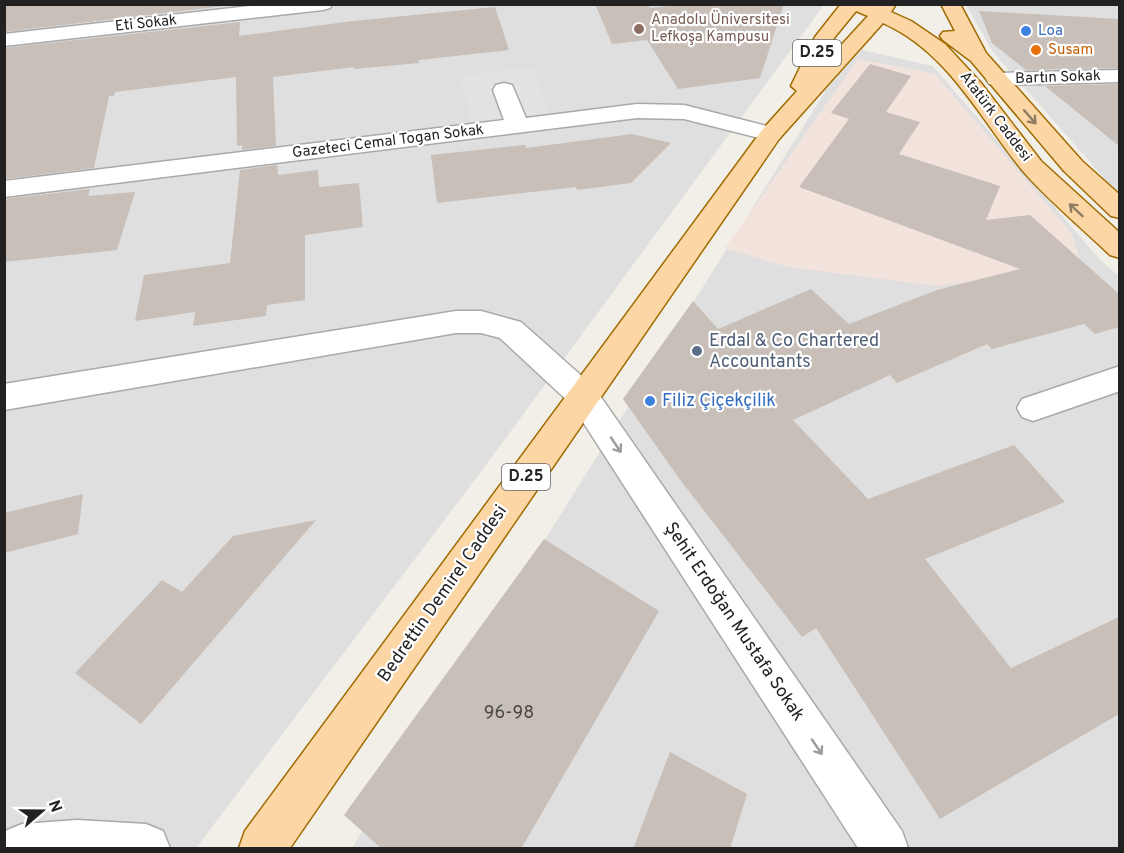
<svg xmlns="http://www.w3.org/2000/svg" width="1124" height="853" viewBox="0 0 1124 853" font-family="Overpass,sans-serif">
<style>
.residential{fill:#e0dfdf}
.military{fill:#f3e3dd}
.parking{fill:#e2e2e2}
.building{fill:#c7bfb8}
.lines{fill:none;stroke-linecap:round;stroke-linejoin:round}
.minor-casing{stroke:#a9a9a9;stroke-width:3}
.major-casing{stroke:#a06b00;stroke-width:3}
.minor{fill:#fff;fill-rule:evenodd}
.major{fill:#fcd6a4;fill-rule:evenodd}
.oneway{stroke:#8f7c63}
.oneway2{stroke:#9c9c9c}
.education-dot{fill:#8d6e63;stroke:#fff;stroke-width:2}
.shop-dot{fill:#3f7fe0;stroke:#fff;stroke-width:2}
.food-dot{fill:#e8710a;stroke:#fff;stroke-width:2}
.service-dot{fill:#5c6f8a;stroke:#fff;stroke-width:2}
.labels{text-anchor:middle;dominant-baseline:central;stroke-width:4.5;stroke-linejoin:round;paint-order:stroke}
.far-education-label{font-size:15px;fill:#785e54;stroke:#fff;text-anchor:start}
.far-street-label{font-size:15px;fill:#222;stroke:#fff}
.far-shop-label{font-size:15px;fill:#366cbe;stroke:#fff;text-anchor:start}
.far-food-label{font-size:15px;fill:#c56008;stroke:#fff;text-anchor:start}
.shield{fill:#fff;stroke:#646464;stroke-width:1.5}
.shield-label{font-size:16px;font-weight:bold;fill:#222}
.service-label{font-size:18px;fill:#4e5e75;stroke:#fff;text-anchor:start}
.shop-label{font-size:18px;fill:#366cbe;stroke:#fff;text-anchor:start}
.street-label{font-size:18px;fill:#222;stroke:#fff}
.near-number-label{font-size:18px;fill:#4b4948}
</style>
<rect width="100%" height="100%" fill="#f2efe9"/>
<path class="residential" d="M5,5H824L480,473L196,848H5Z
M966,5H1119V195L993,52Z
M862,50L933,66L1101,261L1119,276V848H352L828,87Z"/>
<path class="military" d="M858,59L935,74L1072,234L1082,268L937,286L788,267L725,248Z"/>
<path class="parking" d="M533,67L551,116L472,125L460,76Z"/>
<path class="building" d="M4,4H241L4,32Z
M595,4H648L650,8L687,4H784L760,78L678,89L647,40L612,44Z
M495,7L509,50L419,60V63L354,69V67L273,77L276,146L242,150V145L237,146L236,77L115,92L114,96H109L94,168L4,179V48L240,22L239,36L353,21Z
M979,11L1119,19V68L1026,70L992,43Z
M870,64L911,76L886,112L920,122L899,154L1000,186L986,220L1030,215L1119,294V327L1095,334L1084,324L992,349L987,344L897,383L890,375L793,420L868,499L1014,445L1065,502L925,559L1011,668L1119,617V714L940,819L816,628L802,637L681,481L623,399L693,301L718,329L811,289L849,324L937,290L1020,269L799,187L849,119L831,113Z
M1119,84V146L1045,86Z
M632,134L671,143L631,183L577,190L576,187L437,203L431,155L525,145L526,148Z
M277,165L278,175L318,170L319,187L359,183L363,227L305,235V300L267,305L266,316L193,326L195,312L135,321L144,275L230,263L240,170Z
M90,189L88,196L135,192L117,250L4,262V199Z
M83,494L78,534L4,553V513Z
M316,520L141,724L75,673L162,580L182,592L233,536Z
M544,539L659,611L521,849H382L344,815Z
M670,752L747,794L730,849H633Z"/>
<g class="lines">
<g class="minor-casing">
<path id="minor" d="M268,4H332L330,8L323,10L4,46V34Z
M1120,70V82L997,85L989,84L986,79L989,74L997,73Z
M504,83L512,85L526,118L637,104L684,105L779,129L783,134L779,139L771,141L684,119L637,118L4,197V181L504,120L493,90L496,85Z
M456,311H481L521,322L594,387L902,831L908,848H858L572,405L500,338L481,333H456L4,410V384Z
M1120,366V391L1033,421L1022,417L1017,408L1022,399Z
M77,820L146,824L163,831L170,848H4L5,831L22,824Z"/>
</g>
<g class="major-casing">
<path id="major" d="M841,4H896L891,12L911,21L945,44L981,83L1041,161L1120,233V258L1110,255C1083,229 1046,198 1022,170C979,117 948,52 883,23L779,139L290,848H239L245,831L763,129L797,91L791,86L815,37ZM856,11L868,16L822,66L834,38Z
M941,4H960L986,53L1082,161L1120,195V218L1111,216L1064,171L971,61L943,40L940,36L943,32L955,31Z"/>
</g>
<use href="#minor" class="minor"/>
<use href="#major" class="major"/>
</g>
<defs><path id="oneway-shaft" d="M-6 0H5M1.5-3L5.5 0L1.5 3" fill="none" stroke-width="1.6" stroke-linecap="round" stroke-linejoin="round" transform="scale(1.5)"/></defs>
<g class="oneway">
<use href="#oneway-shaft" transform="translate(1030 117) rotate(49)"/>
<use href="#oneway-shaft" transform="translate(1076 210) rotate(-137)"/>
</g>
<g class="oneway2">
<use href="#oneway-shaft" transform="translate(616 445) rotate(56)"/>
<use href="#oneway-shaft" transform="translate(817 747) rotate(56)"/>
</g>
<circle class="education-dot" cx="639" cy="29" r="6"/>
<g class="shop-dot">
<circle cx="1026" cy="31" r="6"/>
<circle cx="650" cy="401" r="6"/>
</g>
<circle class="food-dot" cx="1036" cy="50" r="6"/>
<circle class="service-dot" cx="697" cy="351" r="6"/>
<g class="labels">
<g class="far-education-label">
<text x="651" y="20">Anadolu Üniversitesi<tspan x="651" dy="17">Lefkoşa Kampusu</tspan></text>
</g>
<g class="far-street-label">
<text transform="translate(146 24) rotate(-6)">Eti Sokak</text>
<text transform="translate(1058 78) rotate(-2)">Bartın Sokak</text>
<text transform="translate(995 117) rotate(53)">Atatürk Caddesi</text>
<text transform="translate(388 142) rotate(-7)">Gazeteci Cemal Togan Sokak</text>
</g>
<g class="far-shop-label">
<text x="1038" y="31">Loa</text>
</g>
<g class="far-food-label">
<text x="1048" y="50">Susam</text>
</g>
<g class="shield">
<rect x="793" y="40" width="48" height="26" rx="4.5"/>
<rect x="502" y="464" width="48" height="26" rx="4.5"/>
</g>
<g class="shield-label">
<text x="817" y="53">D.25</text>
<text x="526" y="477">D.25</text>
</g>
<g class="service-label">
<text x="709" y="341">Erdal &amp; Co Chartered<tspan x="709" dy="21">Accountants</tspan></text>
</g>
<g class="shop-label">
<text x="662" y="401">Filiz Çiçekçilik</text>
</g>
<g class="street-label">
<text transform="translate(443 594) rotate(-55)">Bedrettin Demirel Caddesi</text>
<text transform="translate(734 622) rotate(56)">Şehit Erdoğan Mustafa Sokak</text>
</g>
<g class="near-number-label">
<text x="509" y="713">96-98</text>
</g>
</g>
<rect width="1124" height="853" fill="none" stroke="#222222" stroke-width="12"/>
<g transform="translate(42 811) rotate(70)" stroke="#ffffff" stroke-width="4.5" paint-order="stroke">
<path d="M0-4.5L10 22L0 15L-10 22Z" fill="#222222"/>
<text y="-9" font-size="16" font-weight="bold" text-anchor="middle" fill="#222222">N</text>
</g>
</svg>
